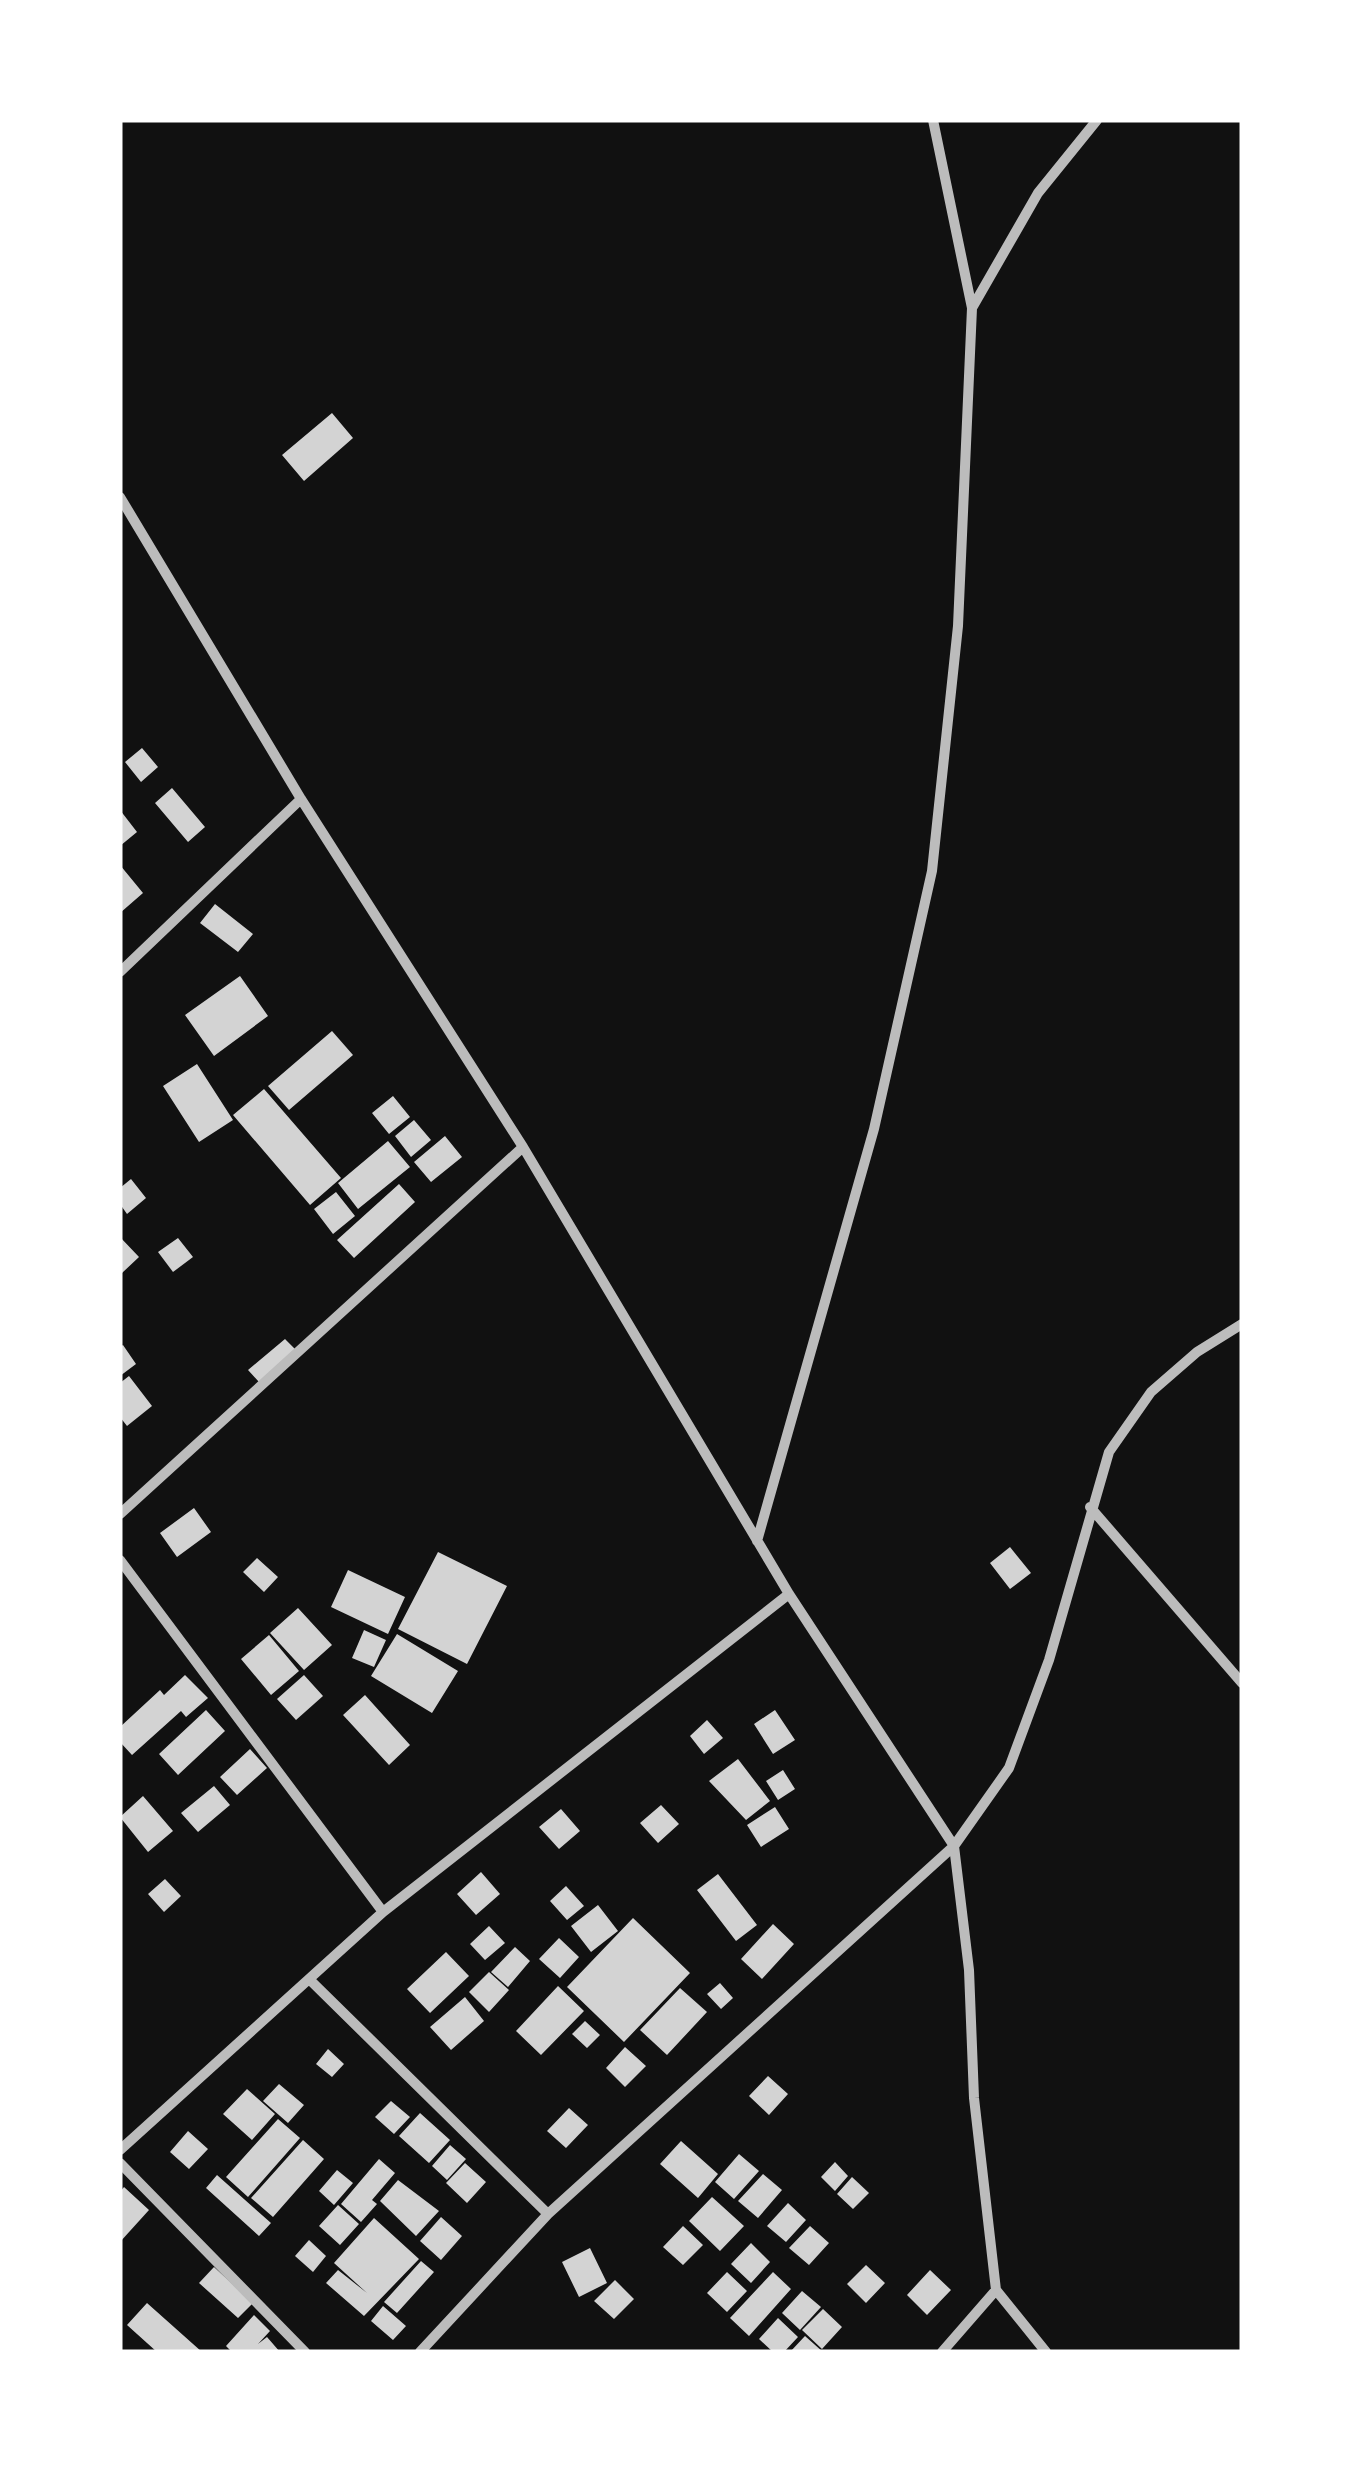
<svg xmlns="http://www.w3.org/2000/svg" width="1362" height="2472" viewBox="0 0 1362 2472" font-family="'Exo 2',sans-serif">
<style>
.building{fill:#d3d3d3}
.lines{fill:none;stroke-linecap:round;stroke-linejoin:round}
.minor{stroke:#bcbcbc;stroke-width:10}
</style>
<rect width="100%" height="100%" fill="#111"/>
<path class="building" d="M332,413L353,438L304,481L282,455Z
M142,748L158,767L141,782L125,762Z
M172,788L205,827L188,842L155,803Z
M120,810L137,832L120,846Z
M120,865L143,893L120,913Z
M215,904L253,934L238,952L200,923Z
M240,976L268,1016L214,1056L185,1015Z
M332,1031L353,1055L289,1110L268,1086Z
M197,1064L233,1120L199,1142L163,1086Z
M264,1089L341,1178L310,1205L233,1115Z
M393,1096L410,1117L389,1134L372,1113Z
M414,1120L431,1140L411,1157L395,1136Z
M445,1136L462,1157L431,1182L414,1162Z
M388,1141L410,1167L358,1209L338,1183Z
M131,1179L146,1198L127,1214L120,1204V1188Z
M399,1184L415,1202L354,1258L337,1240Z
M336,1192L355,1216L333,1234L314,1209Z
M120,1237L139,1257L122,1273L120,1271Z
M178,1238L193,1257L173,1272L158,1252Z
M285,1339L296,1350L259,1382L248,1370Z
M123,1345L136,1364L120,1376V1347Z
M129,1376L152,1406L127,1426L120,1417V1383Z
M194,1508L211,1532L177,1557L160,1533Z
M1010,1547L1031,1573L1010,1589L990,1563Z
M438,1552L507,1586L467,1664L398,1629Z
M257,1558L278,1577L264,1592L243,1572Z
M348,1570L405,1597L388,1634L331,1607Z
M298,1608L332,1645L304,1670L270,1633Z
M364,1630L386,1640L374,1667L352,1658Z
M397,1634L458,1671L432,1713L371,1676Z
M269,1635L299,1671L271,1695L241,1659Z
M185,1675L208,1698L186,1717L181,1711L132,1755L120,1742V1727L160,1690L164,1695Z
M304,1675L323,1696L296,1720L277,1699Z
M365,1695L410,1745L389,1765L343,1715Z
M206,1710L225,1731L178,1775L159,1754Z
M775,1710L795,1740L773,1754L754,1724Z
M707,1720L723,1738L704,1754L690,1736Z
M250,1749L267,1768L237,1795L220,1777Z
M738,1759L770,1801L746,1820L709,1781Z
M783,1770L795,1789L778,1800L766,1781Z
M214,1786L230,1805L198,1832L181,1813Z
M143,1796L173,1831L148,1852L120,1817Z
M661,1805L679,1824L658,1843L640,1823Z
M775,1807L789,1829L761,1847L747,1825Z
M561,1809L580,1831L559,1849L539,1827Z
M481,1872L500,1894L476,1915L457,1894Z
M718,1874L757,1925L736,1941L697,1890Z
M165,1879L181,1896L164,1912L148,1894Z
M566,1886L584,1906L567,1920L550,1901Z
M598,1905L618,1931L591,1952L571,1926Z
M633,1918L690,1973L624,2042L567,1987Z
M773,1924L794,1944L762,1979L741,1959Z
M489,1926L505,1943L485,1960L470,1944Z
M559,1938L579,1957L560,1978L539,1959Z
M515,1947L530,1961L508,1987L491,1972Z
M446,1952L469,1976L430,2013L407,1989Z
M489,1972L509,1990L489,2012L469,1992Z
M720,1983L733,1998L721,2009L707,1994Z
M558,1986L584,2011L541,2055L516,2031Z
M680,1988L707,2012L667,2055L640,2030Z
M465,1997L484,2021L451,2050L430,2027Z
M585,2021L600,2035L587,2048L572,2034Z
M625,2047L646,2066L625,2087L606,2068Z
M328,2049L344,2064L332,2077L316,2064Z
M768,2076L788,2094L769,2115L749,2096Z
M279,2084L304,2105L288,2123L263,2101Z
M247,2089L275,2114L252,2140L223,2114Z
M391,2101L410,2117L394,2134L375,2117Z
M569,2108L588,2125L566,2148L547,2131Z
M420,2113L450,2140L429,2163L399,2136Z
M278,2119L300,2138L248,2197L226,2177Z
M188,2131L208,2149L189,2169L170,2152Z
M303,2140L324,2159L273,2217L251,2198Z
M681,2141L718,2174L698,2198L660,2164Z
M450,2145L466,2159L447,2180L432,2166Z
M739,2154L759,2171L734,2199L715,2182Z
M379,2159L395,2173L372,2200L377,2204L361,2222L341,2204Z
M835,2162L848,2176L835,2191L821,2177Z
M465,2163L486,2182L467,2203L446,2183Z
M337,2170L353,2183L334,2205L319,2191Z
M763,2174L782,2190L758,2218L738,2201Z
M217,2175L271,2223L259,2236L206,2188Z
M852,2177L869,2193L853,2209L837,2194Z
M398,2180L439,2211L416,2236L380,2201Z
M124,2187L149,2210L120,2242V2192Z
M712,2197L744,2226L720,2251L689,2221Z
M788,2203L806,2220L786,2242L767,2226Z
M338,2205L359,2224L340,2245L319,2226Z
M441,2217L462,2236L441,2260L420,2241Z
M374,2218L419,2259L364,2316L326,2283L338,2270L367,2293L334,2263Z
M683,2226L703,2245L683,2265L663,2247Z
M810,2226L829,2243L809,2265L789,2248Z
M309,2240L326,2256L313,2272L295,2256Z
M751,2243L770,2262L751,2283L731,2264Z
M590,2248L607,2283L579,2297L562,2262Z
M421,2261L434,2272L397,2313L384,2302Z
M866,2265L885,2283L866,2303L847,2284Z
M214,2267L253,2303L238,2318L199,2283Z
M930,2270L951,2290L927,2315L907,2295Z
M727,2272L747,2291L727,2312L707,2293Z
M773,2272L791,2289L749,2336L730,2318Z
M615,2280L634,2299L614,2319L594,2301Z
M802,2291L821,2307L800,2330L782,2313Z
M147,2303L202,2352H157L127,2325Z
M383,2306L406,2326L393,2340L371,2321Z
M823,2309L842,2327L822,2349L802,2330Z
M254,2315L270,2331L258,2344L267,2337L280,2352H232L226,2346Z
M778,2318L798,2337L784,2352H773L759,2339Z
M805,2336L823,2352H790Z"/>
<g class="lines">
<path class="minor" d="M933,120L972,308
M120,497L301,799L523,1147L789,1594L954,1846L969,1970L974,2098L996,2290L1046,2352
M120,972L301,799
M1090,1507L1242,1683
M120,1514L523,1147
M757,1541L874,1129L932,871L958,626L972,308L1038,193L1097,120
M120,1560L383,1912
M311,1981L548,2214
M120,2150L383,1912L789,1594
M120,2163L305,2352
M420,2352L548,2214L954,1846L1009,1768L1049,1660L1109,1452L1151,1392L1197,1352L1242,1324
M942,2352L996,2290"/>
</g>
<rect width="1362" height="2472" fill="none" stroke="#ffffff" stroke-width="245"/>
</svg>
